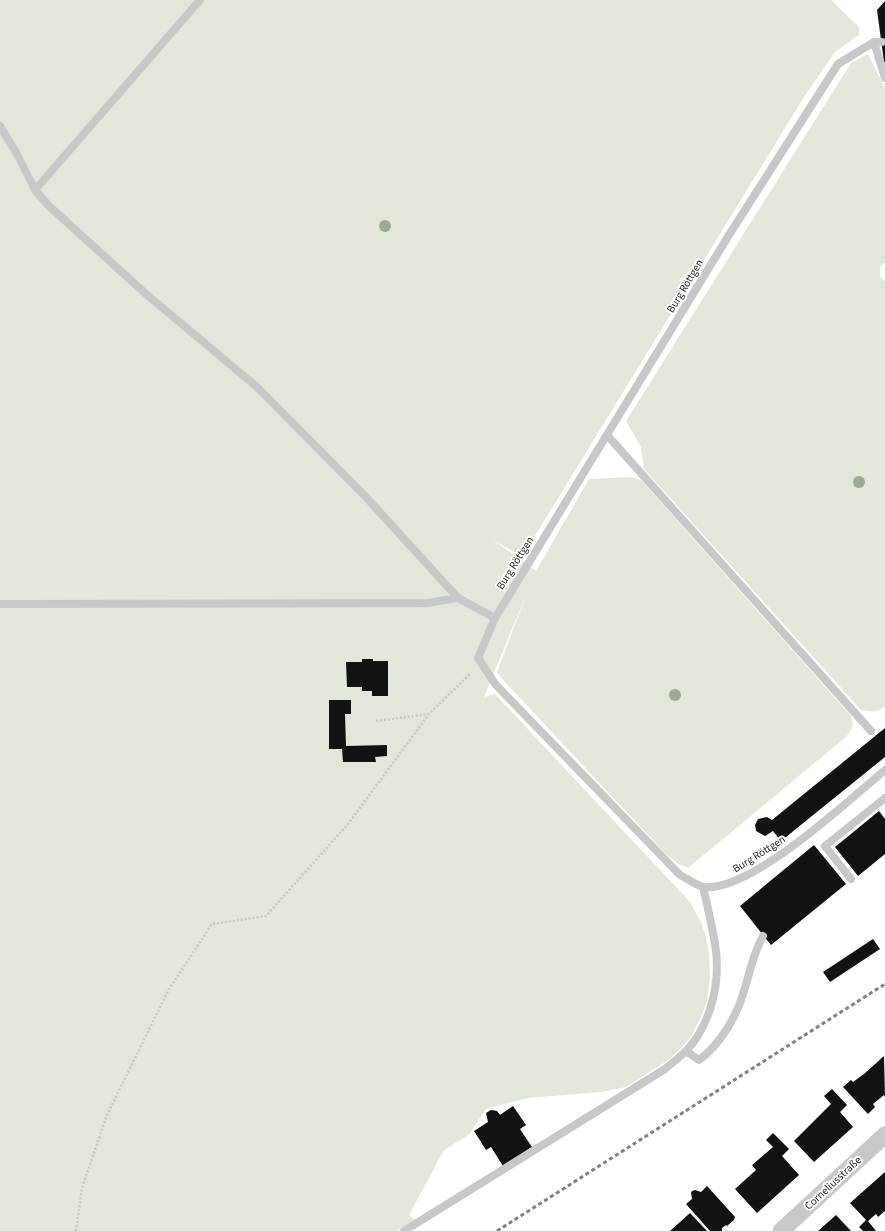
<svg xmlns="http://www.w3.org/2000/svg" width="885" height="1231" viewBox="0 0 885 1231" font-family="'Source Sans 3',sans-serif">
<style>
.green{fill:#e1e8da}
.building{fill:#121212}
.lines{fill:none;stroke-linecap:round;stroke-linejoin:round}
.path{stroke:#c8c8c8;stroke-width:2.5;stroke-dasharray:2 2;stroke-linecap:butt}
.service{stroke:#c8c8c8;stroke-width:8}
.minor{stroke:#c8c8c8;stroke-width:17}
.rail{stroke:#808080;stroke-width:3;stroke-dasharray:4 3;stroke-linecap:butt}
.tree{fill:#9ea995}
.labels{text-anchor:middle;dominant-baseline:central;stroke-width:4;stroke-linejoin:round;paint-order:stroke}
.street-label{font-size:11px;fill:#2b2b2b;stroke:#fff}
</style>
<rect width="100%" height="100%" fill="#fff"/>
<path class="green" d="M0,0H831L859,27V35L835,52L804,97L522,557L492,539L536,571L589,479L632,477L642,481L851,716L853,726L847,736L688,868L677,863L666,854L504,681L497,672L527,593L484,697L495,694L690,902L702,924L706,938L709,953L710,976L707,1001L702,1015L692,1035L682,1047L667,1061L626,1087L601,1092L528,1098L486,1109L469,1135L444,1150L409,1215L415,1220L396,1231H0Z
M868,54L885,88V262L880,267V276L885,282V706C877,713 871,712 861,710L644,469L641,447L626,421L851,63Z"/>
<path class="building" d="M885,1V62H884L877,10Z
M362,659H373V661H388V696H372V691H362V687H347L346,662H362Z
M329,700H351V714H345L346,746L387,745V756L375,757L376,762H343L342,749H329Z
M885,728V757L781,841L773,831L765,836L756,831L755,825L758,819L767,817L772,820Z
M879,811L885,819V854L858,876L835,847Z
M814,845L846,884L771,945L740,906Z
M873,939L880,949L830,982L823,972Z
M884,1056L885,1097L884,1095L873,1104L875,1107L868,1114L843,1087L851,1080L853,1082L864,1074Z
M832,1089L847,1105L840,1112L853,1127L814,1162L794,1141L831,1104L824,1096Z
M513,1106L526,1125L520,1129L532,1147L503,1166L491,1147L486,1150L474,1131L488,1122L486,1113L491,1110L497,1111L500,1115Z
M773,1133L789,1149L782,1156L799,1175L757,1213L735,1189L756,1170L752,1165L773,1147L766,1140Z
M885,1172V1211L878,1217L876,1214L868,1221L876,1231H863L859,1227L866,1220L850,1203Z
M707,1186L735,1217L734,1220L727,1226L726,1225L722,1228V1231H710L686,1204L692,1199L691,1193L692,1191L695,1190L701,1192Z
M690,1213L707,1231H670Z
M836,1215L851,1231H818Z"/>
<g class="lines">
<path class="path" d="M376,721L429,714
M76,1231L82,1188L107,1115L169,989L212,924L266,916L348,824L429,714L471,673"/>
<path class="service" d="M874,42L885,78
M882,42H874L838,64L729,235L495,618L478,658L496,685L680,875C686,878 697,886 704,887C751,892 848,801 885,770
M0,126L17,154L35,190L49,206L146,294L257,387L365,496L458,598L427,603L0,604
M35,190L200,0
M607,435L871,731
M458,598L495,618
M851,879L825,846L885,798
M686,1051L699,1060C720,1045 737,1016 744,991C750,972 753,954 763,936
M404,1231L665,1069C672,1063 680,1057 686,1051C710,1026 720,985 716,951C713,929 708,908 703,887"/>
<path class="minor" d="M781,1231L885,1135"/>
<path class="rail" d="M497,1231L885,984"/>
</g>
<g class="tree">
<circle cx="385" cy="226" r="6"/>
<circle cx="859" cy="482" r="6"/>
<circle cx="675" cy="695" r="6"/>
</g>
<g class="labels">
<g class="street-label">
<text transform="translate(685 286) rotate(-59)">Burg Röttgen</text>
<text transform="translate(515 563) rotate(-58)">Burg Röttgen</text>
<text transform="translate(759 854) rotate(-32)">Burg Röttgen</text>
<text transform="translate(833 1183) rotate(-43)">Corneliusstraße</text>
</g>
</g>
</svg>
